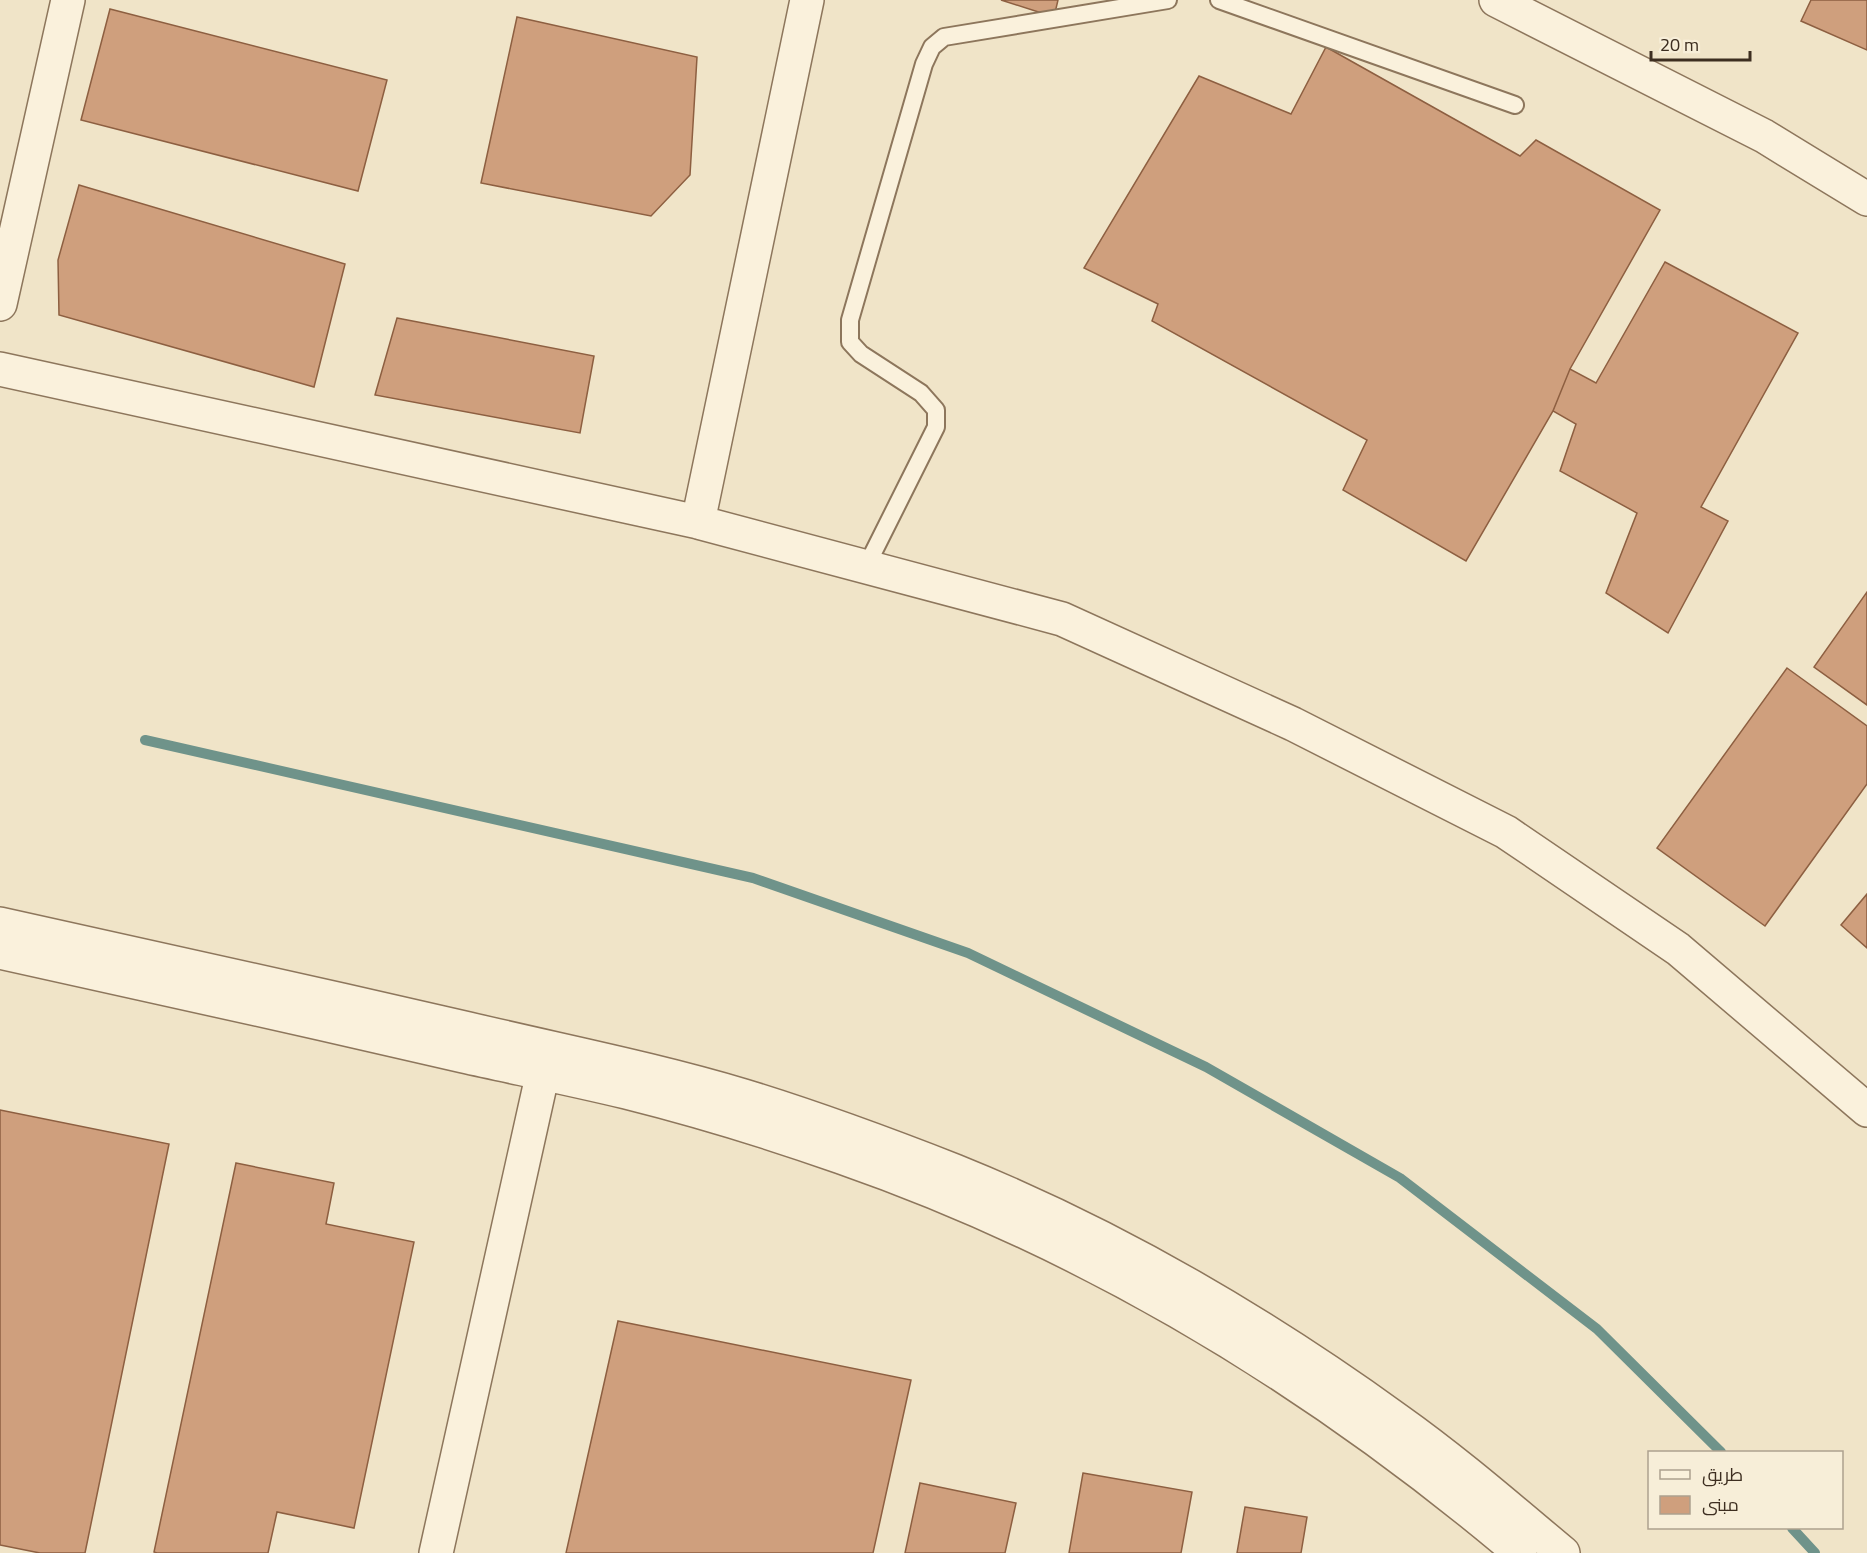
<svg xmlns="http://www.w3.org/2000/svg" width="1867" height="1553" viewBox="0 0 1867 1553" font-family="Georgia,Cairo,serif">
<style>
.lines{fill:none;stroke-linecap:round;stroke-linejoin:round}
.stream{stroke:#6f938a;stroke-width:10}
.building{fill:#cf9f7d;stroke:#8d5f41;stroke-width:1.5}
.service-casing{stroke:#8d765c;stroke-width:20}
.minor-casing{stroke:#8d765c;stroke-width:36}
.service{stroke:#faf1dc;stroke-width:16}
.minor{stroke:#faf1dc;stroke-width:33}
</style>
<rect width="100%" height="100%" fill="#f0e4c8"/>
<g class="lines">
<path class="stream" d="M145,740L753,878L968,953L1206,1067L1400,1178L1597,1329L1721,1452
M1792,1528L1815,1553"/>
</g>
<path class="building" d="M1001,0H1058L1054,17Z
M1811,0H1867V50L1801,21Z
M110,9L387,80L358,191L81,120Z
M517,17L697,57L690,175L651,216L481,183Z
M1326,47L1520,156L1536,140L1660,210L1570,369L1553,411L1466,561L1343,490L1367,440L1152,321L1158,304L1084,268L1199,76L1291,114Z
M79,185L345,264L314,387L59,315L58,260Z
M1665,262L1798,333L1701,507L1728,521L1668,633L1606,593L1637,513L1560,471L1576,424L1553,411L1570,369L1596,383Z
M397,318L594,356L580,433L375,395Z
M1867,592V705L1814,667Z
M1787,668L1867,726V784L1765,926L1657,848Z
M1867,894V948L1841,925Z
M0,1110L169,1144L85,1553H40L0,1545Z
M236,1163L334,1183L326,1224L414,1242L354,1528L277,1512L268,1553H157L154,1552Z
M618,1321L911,1380L873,1553H566Z
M1083,1473L1192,1492L1181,1553H1069Z
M920,1483L1016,1503L1005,1553H905Z
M1245,1507L1307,1517L1301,1553H1237Z"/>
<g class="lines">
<g class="service-casing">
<path id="service" d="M1219,0L1515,105
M866,567L936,427V410L921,393L861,354L850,342V320L924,64L932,47L944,37L1168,0"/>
</g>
<g class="minor-casing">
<path id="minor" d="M1496,0L1764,136L1867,199
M0,304L68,0
M0,369L698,522L1062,619L1293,724L1506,832L1678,949L1867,1110
M698,522L807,0
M0,924C157,959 313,993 469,1029C561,1051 654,1069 744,1096C816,1118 886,1144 955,1171C1111,1234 1259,1320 1396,1419C1454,1460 1508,1507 1563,1553
M0,952C155,986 309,1020 463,1056C517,1068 572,1079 626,1092C698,1110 770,1132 841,1157C1091,1244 1319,1383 1520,1553
M436,1553L547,1054"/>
</g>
<use href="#service" class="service"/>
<use href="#minor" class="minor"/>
</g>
<rect x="1648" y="1451" width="195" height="78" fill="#f7eed8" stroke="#ada18e" stroke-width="1.5"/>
<rect x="1660" y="1470" width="30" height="9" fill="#faf1dc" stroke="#ada18e" stroke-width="1.5"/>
<text x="1702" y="1481" font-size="18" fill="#3d2e20">طريق</text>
<rect x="1660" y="1496" width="30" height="18" fill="#cf9f7d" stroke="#ada18e" stroke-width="1.5"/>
<text x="1702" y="1511" font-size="18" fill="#3d2e20">مبنى</text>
<path d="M1651 51v9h99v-9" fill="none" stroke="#3d2e20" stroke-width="3"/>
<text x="1660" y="51" font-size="18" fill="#3d2e20" stroke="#f7eed8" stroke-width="4.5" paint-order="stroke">20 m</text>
</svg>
